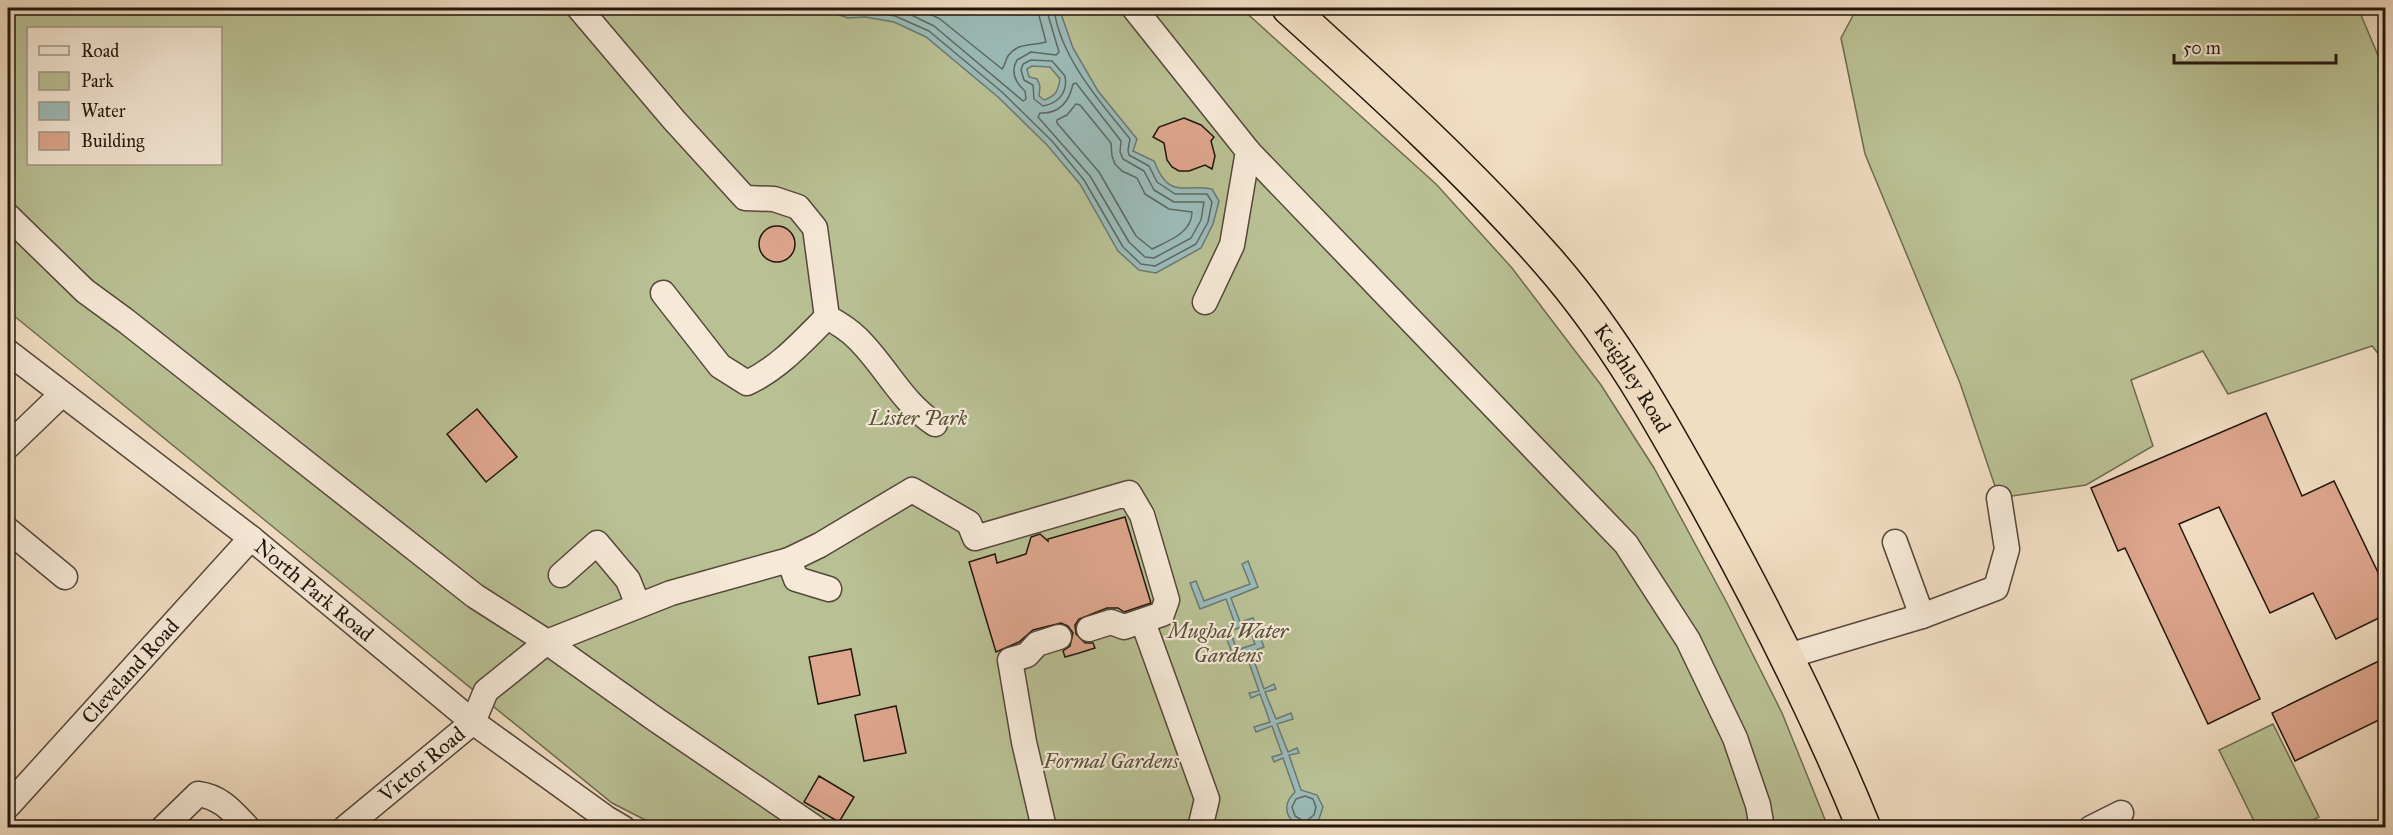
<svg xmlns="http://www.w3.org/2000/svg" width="2393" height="835" viewBox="0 0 2393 835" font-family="'IM FELL Great Primer',serif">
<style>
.green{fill:#b9c194;stroke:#6d6c50;stroke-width:1.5;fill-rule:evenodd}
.water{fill:#9bbbb8;stroke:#6a7973;stroke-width:1.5;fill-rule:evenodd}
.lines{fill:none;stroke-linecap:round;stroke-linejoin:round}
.shore{stroke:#5e6962;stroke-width:1.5}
.building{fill:#dea68d;stroke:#21170c;stroke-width:1.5}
.minor-casing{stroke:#55483a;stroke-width:27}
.highway-casing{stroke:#21170c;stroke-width:36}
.minor{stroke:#f6e9d7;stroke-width:24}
.highway{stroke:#f1ddc2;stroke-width:33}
.labels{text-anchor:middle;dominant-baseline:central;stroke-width:4.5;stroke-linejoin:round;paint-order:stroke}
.street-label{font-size:21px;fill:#21170c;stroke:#f6e9d7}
.park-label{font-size:21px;font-style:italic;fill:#56523c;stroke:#f6e9d7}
</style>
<rect width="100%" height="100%" fill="#f1ddc2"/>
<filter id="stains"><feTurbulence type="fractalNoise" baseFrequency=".00333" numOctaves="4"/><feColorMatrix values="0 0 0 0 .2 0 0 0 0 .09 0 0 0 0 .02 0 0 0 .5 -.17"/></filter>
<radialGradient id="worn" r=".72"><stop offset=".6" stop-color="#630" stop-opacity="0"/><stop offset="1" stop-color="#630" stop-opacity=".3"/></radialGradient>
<path class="green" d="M8,8H1241L1436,184L1512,268L1601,385L1654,468L1727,603L1782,713L1828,827H659L612,803L8,311ZM28,28H220V164H28Z
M1857,8H2358L2385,72V362L2372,346L2228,394L2203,351L2131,380L2153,446L2086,485L1999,498L1960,383L1865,154L1841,38Z
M2273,724L2319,817L2298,827H2257L2219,750Z"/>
<path class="water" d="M818,8H1059L1073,48L1098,91L1137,139L1133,151L1154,161C1169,199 1181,184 1212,189L1219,201L1213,224L1201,248L1156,273L1139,270L1118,251L1080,184L1047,145L998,97L926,37L894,22L865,17L848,18ZM1032,66L1050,67L1060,79C1058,91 1056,96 1044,100L1039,96L1040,86L1037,79L1029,77L1027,69Z
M1248,561L1258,587L1231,598L1240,622L1253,618L1264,647L1251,652L1264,689L1274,684L1276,689L1265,692L1276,719L1291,713L1293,719L1277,724L1288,752L1297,748L1299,753L1289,755L1301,790L1317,795L1323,807L1319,819L1308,826L1295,823C1283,814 1285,801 1295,792L1283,758L1274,762L1272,757L1282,754L1272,726L1256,732L1254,727L1270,722L1260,694L1251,698L1249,693L1259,691L1246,654L1234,658L1223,629L1235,624L1226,599L1200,609L1190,583L1196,581L1204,601L1250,584L1242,564ZM1248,625L1255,644L1237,650L1230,631Z"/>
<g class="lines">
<path class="shore" d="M834,8L849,12L866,11L895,16L929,31L1002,92L1052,141L1084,180L1123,247L1141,264L1155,266L1196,244L1208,222L1212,202L1207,194H1175L1157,182L1149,166L1129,155L1128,150L1130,139C1101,103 1059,56 1054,8
M890,8L899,9L934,26L1023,101L1026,99L1025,91C1016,83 1010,72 1017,60L1031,52L1056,55L1059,52L1046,8
M917,8L940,19L1002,69C1005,66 1005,61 1008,56C1018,42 1032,46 1046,42L1037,8
M1031,60L1052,61L1065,76C1068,92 1059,103 1043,106L1034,99L1033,85L1024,80L1021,70L1023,64Z
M1076,83L1121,141L1120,152L1123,159L1144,171L1154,190L1174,202H1204L1201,220L1191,238L1154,258L1145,257L1129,242L1090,176L1038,117L1040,113C1060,114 1069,102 1073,84Z
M1076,104L1080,105L1111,143L1112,156L1115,164L1122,171L1137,178L1145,194L1169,209L1192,212C1192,233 1168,241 1152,249L1136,236L1099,172L1057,123V120L1067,115Z
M1305,796L1313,799L1316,807L1314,815L1305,822L1295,816L1292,807L1296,799Z"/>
</g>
<path class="building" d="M1184,118L1201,125L1214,137L1211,141L1215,156L1212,169L1205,165L1189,171H1179L1172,167L1167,160L1164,143L1153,137L1159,127Z
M759 244a18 18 0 1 1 36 0a18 18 0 1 1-36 0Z
M477,409L517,457L486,482L447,434Z
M2266,413L2302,496L2334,481L2385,587V615L2336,639L2313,593L2270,613L2219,507L2179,524L2260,699L2208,724L2125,548L2118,551L2091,488Z
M1125,517L1151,603L1124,612L1118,608H1107L1079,619L1075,625L1076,634L1085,643H1093L1095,648L1079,653L1065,657L1063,651L1070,646L1073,633L1068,626L1061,623L1033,630L1019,642L996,652L969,562L995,554L997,563L1026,554L1031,537L1040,534L1048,541V539Z
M851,649L860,695L818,704L809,657Z
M2385,658V717L2295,761L2272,713Z
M896,706L906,753L864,761L855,715Z
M819,776L854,797L839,822L804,802Z"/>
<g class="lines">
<g class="minor-casing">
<g id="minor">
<path d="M579,8L674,120L745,198L774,199L798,207L815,228L827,317C838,323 848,329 857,338C885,365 902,403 935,424"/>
<path d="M1134,8L1248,151L1232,245L1205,302"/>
<path d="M1248,151L1626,544L1688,640L1735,738L1758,805L1762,828"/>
<path d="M8,216L85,291L126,321L475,596L547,642L655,719L815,828"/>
<path d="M663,293L720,366L747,383C779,368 802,342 827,317"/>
<path id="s1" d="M8,352L251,538L473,722L606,818L623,828"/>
<path d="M8,446L61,395"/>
<path d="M8,530L65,577"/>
<path d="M1895,542L1922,616"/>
<path d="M789,560L796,579L829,589"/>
<path d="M561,575L597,543L628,580L638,605"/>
<path d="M1143,622L1207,799L1200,828"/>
<path d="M1788,656L1922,616L1996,588L2007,549L1999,498"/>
<path id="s2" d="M8,806L251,538"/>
<path d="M163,828L198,794C221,797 232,811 248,828"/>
<path id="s3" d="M345,828L473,722L486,691L547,642L671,593L789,560L820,545L912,490L969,523L975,538L1129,493L1142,515L1167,600L1162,614L1124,627L1111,622L1089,629"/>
<path d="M1044,828L1024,742L1010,660L1027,655L1037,644L1059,637"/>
<path d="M2091,828L2121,813"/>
</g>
</g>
<g class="highway-casing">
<g id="highway">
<path id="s4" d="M1289,8C1378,89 1467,169 1547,260C1615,337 1664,427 1713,516C1769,618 1820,720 1864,828"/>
</g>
</g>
<use href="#minor" class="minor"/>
<use href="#highway" class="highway"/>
</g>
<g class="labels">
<g class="street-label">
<text stroke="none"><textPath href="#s4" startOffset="507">Keighley Road</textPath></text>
<text stroke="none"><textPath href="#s1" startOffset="388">North Park Road</textPath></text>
<text stroke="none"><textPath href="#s2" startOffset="182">Cleveland Road</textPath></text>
<text stroke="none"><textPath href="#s3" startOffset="100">Victor Road</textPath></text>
</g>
<g class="park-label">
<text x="918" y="418">Lister Park</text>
<text x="1228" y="631">Mughal Water<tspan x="1228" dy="24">Gardens</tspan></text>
<text x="1111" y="761">Formal Gardens</text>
</g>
</g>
<rect width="2393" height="835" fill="none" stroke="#f1ddc2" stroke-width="30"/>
<rect x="9" y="9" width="2375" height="817" fill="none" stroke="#21170c" stroke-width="3"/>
<rect x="15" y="15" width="2363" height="805" fill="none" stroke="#21170c" stroke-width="1.5"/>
<rect x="27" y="27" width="195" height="138" fill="#f6e9d7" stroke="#a19586" stroke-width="1.5"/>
<rect x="39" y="46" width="30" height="9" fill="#f6e9d7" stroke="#a19586" stroke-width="1.5"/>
<text x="81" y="57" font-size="18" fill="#21170c">Road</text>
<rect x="39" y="72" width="30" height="18" fill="#b9c194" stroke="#a19586" stroke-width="1.5"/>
<text x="81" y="87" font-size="18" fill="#21170c">Park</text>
<rect x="39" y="102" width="30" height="18" fill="#9bbbb8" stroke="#a19586" stroke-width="1.5"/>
<text x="81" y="117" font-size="18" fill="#21170c">Water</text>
<rect x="39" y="132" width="30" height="18" fill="#dea68d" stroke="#a19586" stroke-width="1.5"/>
<text x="81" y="147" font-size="18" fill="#21170c">Building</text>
<path d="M2174 54v9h162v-9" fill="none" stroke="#21170c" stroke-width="3"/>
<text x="2183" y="54" font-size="18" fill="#21170c" stroke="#f6e9d7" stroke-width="4.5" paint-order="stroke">50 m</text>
<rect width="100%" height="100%" filter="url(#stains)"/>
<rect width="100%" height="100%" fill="url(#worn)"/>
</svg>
